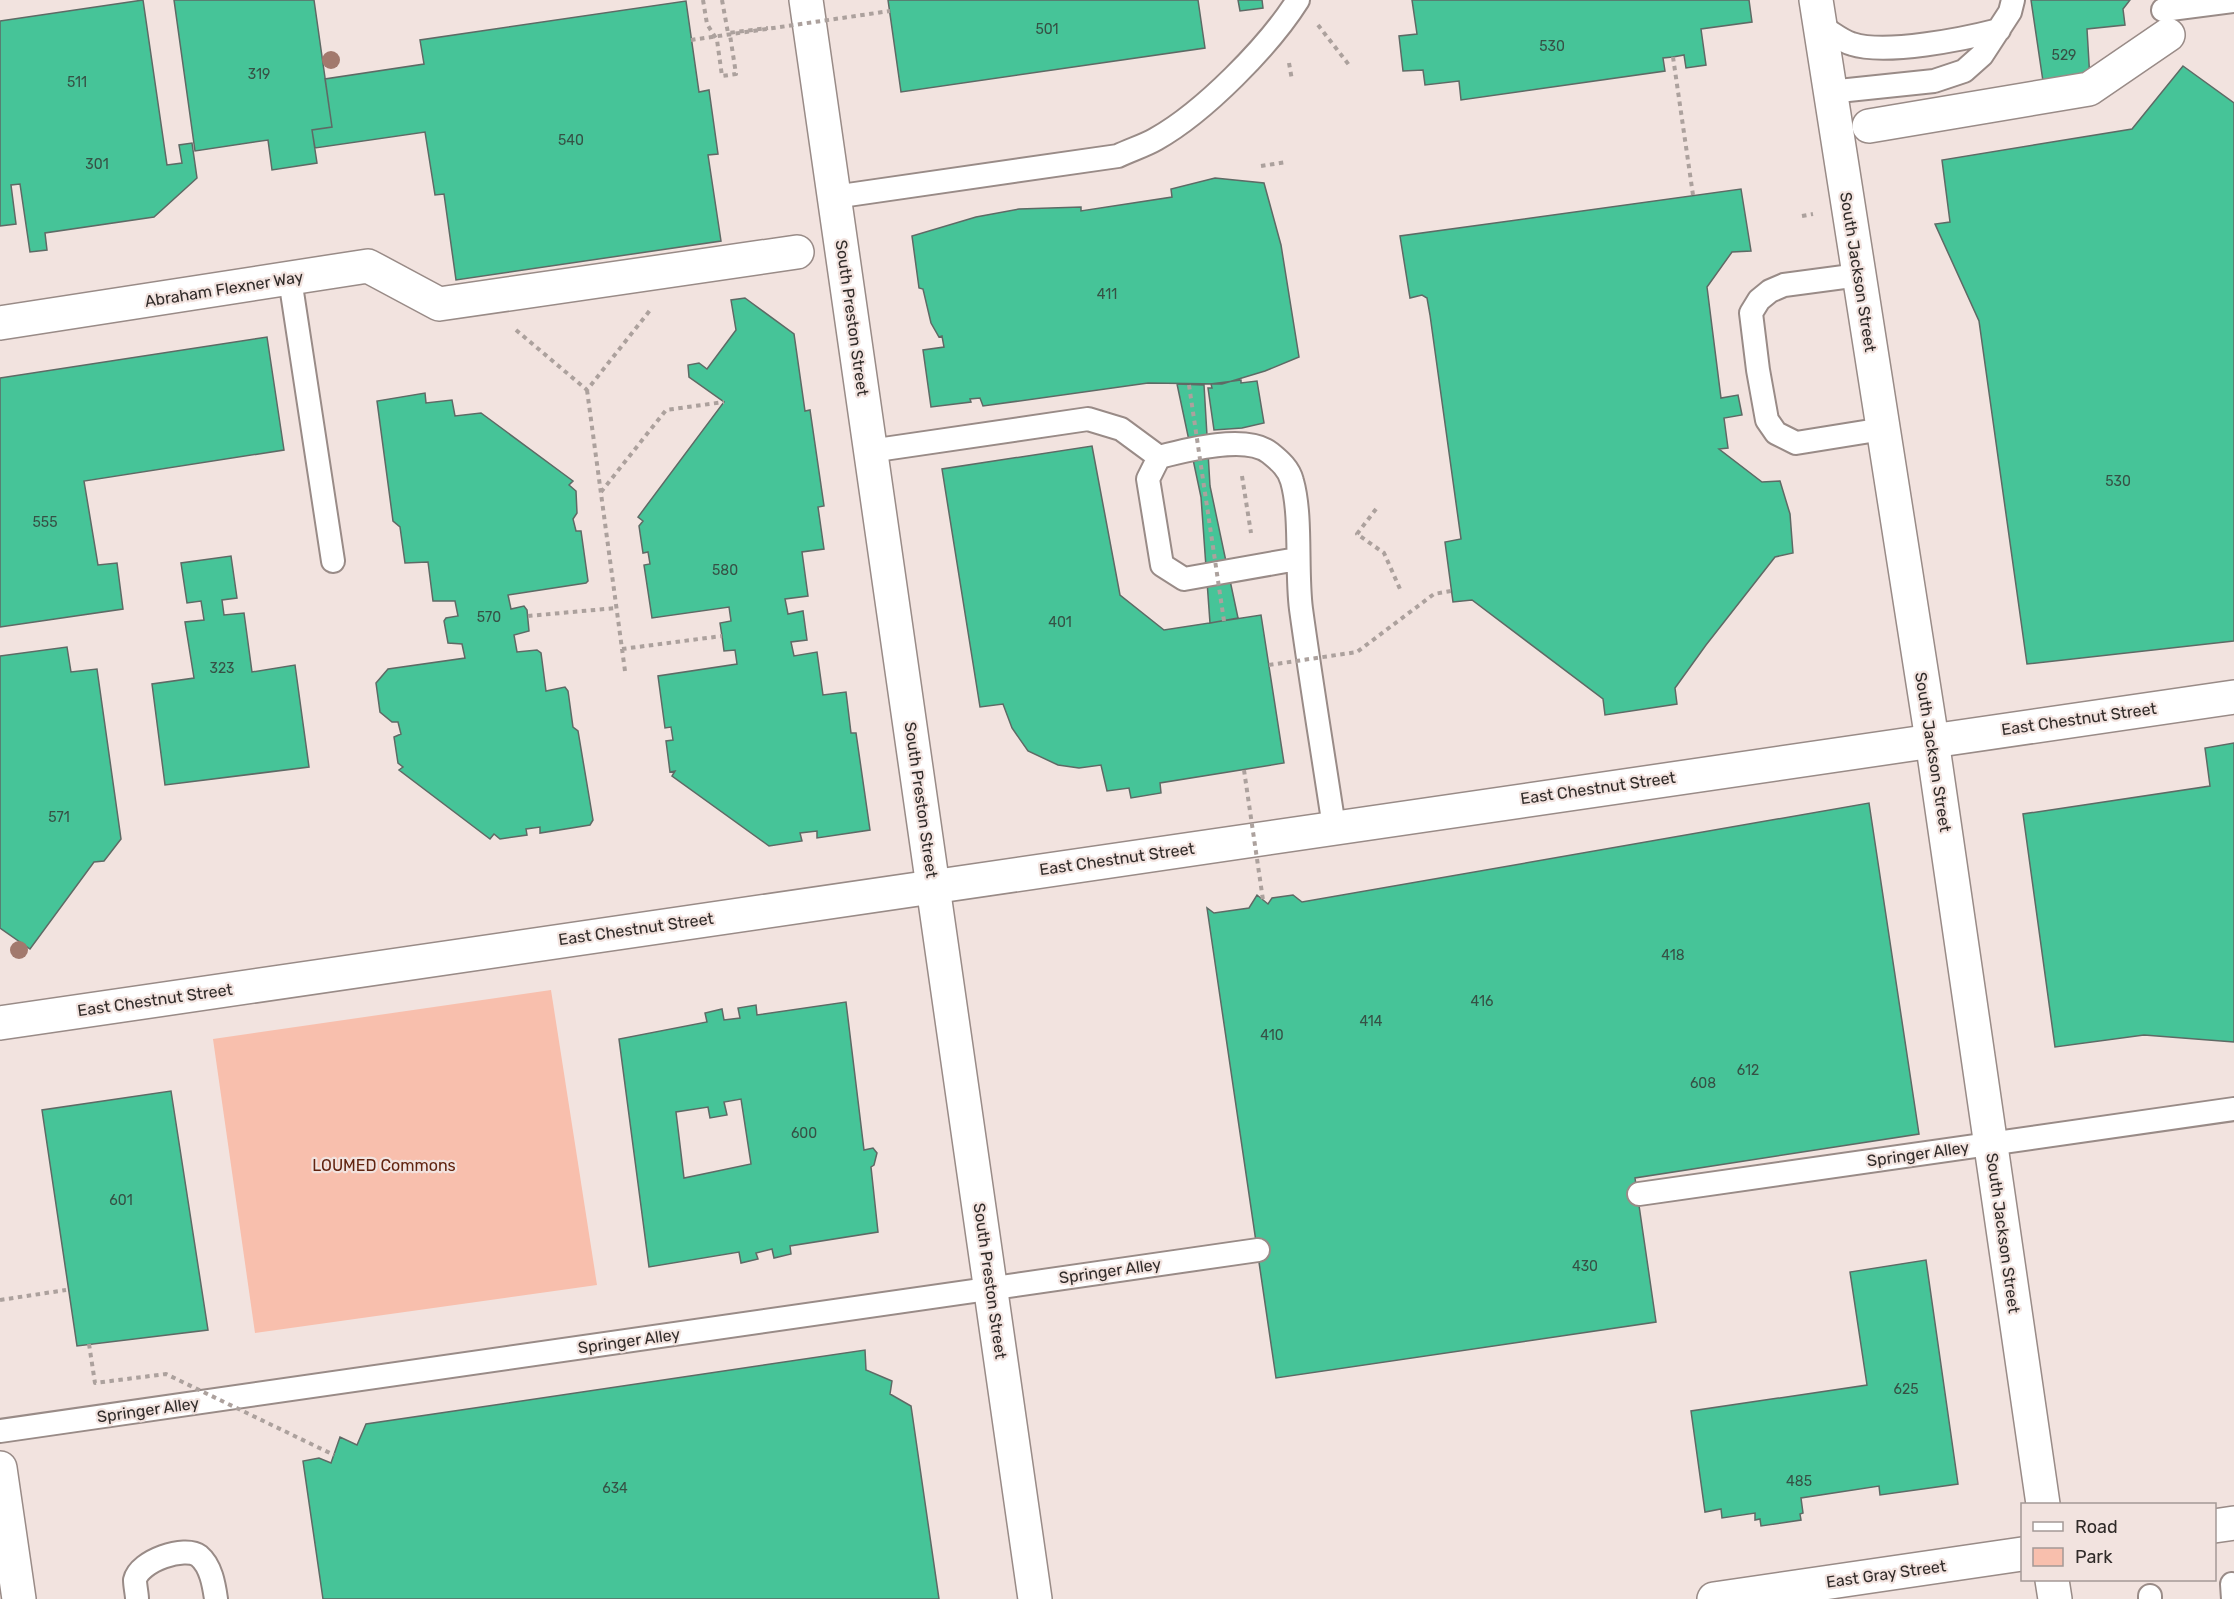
<svg xmlns="http://www.w3.org/2000/svg" width="2234" height="1599" viewBox="0 0 2234 1599" font-family="Rubik,sans-serif">
<style>
.green{fill:#f8bfad}
.building{fill:#46c498;stroke:#5e6a65;stroke-width:1.5;fill-rule:evenodd}
.lines{fill:none;stroke-linecap:round;stroke-linejoin:round}
.lane-casing{stroke:#998b87;stroke-width:26}
.street-casing{stroke:#998b87;stroke-width:36}
.secondary-casing{stroke:#998b87;stroke-width:36}
.primary-casing{stroke:#998b87;stroke-width:36}
.path{stroke:#aca19d;stroke-width:4;stroke-dasharray:4.5 4.5;stroke-linecap:butt}
.lane{stroke:#fff;stroke-width:22}
.street{stroke:#fff;stroke-width:33}
.secondary{stroke:#fff;stroke-width:33}
.primary{stroke:#fff;stroke-width:33}
.path-bridge{stroke:#aca19d;stroke-width:4;stroke-dasharray:4.5 4.5;stroke-linecap:butt}
.tree{fill:#a2796d}
.labels{text-anchor:middle;dominant-baseline:central;stroke-width:4.5;stroke-linejoin:round;paint-order:stroke}
.number-label{font-size:14px;fill:#365145}
.street-label{font-size:16px;fill:#302b29;stroke:#f2e3df}
.park-label{font-size:16px;fill:#61230f;stroke:#f2e3df}
</style>
<rect width="100%" height="100%" fill="#f2e3df"/>
<path class="green" d="M551,990L597,1285L255,1333L213,1039Z"/>
<path class="building" d="M143,0L167,165L182,163L179,145L192,143L197,178L154,217L45,233L47,250L30,252L20,184L11,185L16,224L0,226V21Z
M174,0H314L332,127L312,130L317,163L272,170L268,140L195,151Z
M888,0H1198L1205,48L901,92Z
M1238,0H1262L1263,8L1240,11Z
M1412,0H1749L1752,22L1701,29L1706,65L1686,68L1684,55L1673,57L1663,58L1665,71L1461,100L1459,81L1425,85L1423,70L1403,71L1399,36L1417,34Z
M2031,0H2130L2123,9L2125,25L2087,29L2090,80L2044,88Z
M686,1L699,92L709,90L718,154L708,155L721,241L456,280L444,194L435,195L425,132L315,148L312,130L332,127L325,79L424,64L420,40Z
M2183,66L2234,103V641L2027,664L1979,321L1935,224L1950,222L1942,160L2132,129Z
M1215,178L1264,183L1281,245L1299,357L1265,371L1222,384L1148,383L983,406L980,398L970,399L971,402L931,407L923,350L944,347L942,336L939,337L931,323L923,289L919,288L912,236L976,217L1019,209L1081,207V211L1172,197L1171,189Z
M1741,189L1751,251L1732,252L1707,287L1721,398L1738,395L1742,415L1724,418L1728,448L1719,449L1762,482L1780,481L1790,514L1793,553L1775,557L1706,645L1675,688L1677,704L1605,715L1603,699L1472,600L1453,602L1445,542L1461,539L1430,315L1427,298L1422,295L1410,298L1400,236Z
M745,298L794,334L805,411L810,410L824,506L818,507L824,549L802,552L808,596L785,599L788,614L803,611L807,640L791,642L794,656L817,652L823,695L846,692L851,733H856L870,830L817,838V831L800,833L802,841L769,846L672,776L675,771L670,772L666,741L673,740L671,727L665,728L658,676L737,664L735,650L724,651L722,636L720,623L731,621L729,607L652,618L644,565L650,564L648,552L643,553L639,526L643,521L638,517L724,402L689,377L688,365L699,363L707,369L736,330L731,300Z
M267,337L284,450L84,481L98,565L117,563L123,609L0,627V378Z
M1241,380V383L1257,381L1264,423L1242,428L1214,430L1208,388H1212L1211,384Z
M1177,384L1204,385L1210,486L1238,618L1210,623L1201,497Z
M425,393L426,403L452,400L455,416L481,413L573,481L569,485L576,491L577,513L573,519L576,531H581L588,581L586,583L508,595L511,609L524,606L527,610L529,631L514,635L517,652L537,650L541,653L546,691L565,687L568,691L573,727L578,731L593,820L590,825L540,833V827L526,829L527,835L500,839L494,834L490,839L399,770L403,767L398,763L394,737L401,734L398,722H392L380,712L376,683L388,669L465,658L462,644L448,643L444,621L446,618L458,616L455,601H433L428,562L405,563L400,527L393,521L377,401Z
M1092,446L1120,595L1164,630L1261,615L1284,763L1160,783L1161,793L1131,798L1129,788L1107,791L1101,765L1079,768L1058,765L1028,751L1012,728L1003,704L980,707L942,469Z
M231,556L237,598L222,600L224,615L244,613L252,672L295,665L309,767L165,785L152,684L194,678L185,622L204,620L201,601L187,603L181,563Z
M67,647L71,672L97,669L121,839L104,861L94,862L30,949L0,928V656Z
M2234,743V1042L2144,1035L2055,1047L2023,814L2210,786L2205,748Z
M1869,803L1919,1134L1635,1178L1656,1322L1276,1378L1207,908L1214,913L1249,908L1257,895L1268,904L1272,898L1293,895L1302,902Z
M846,1002L864,1150L873,1148L877,1153L874,1165L871,1167L878,1232L790,1246L791,1254L774,1258L772,1249L756,1253L758,1259L741,1263L739,1252L649,1267L619,1039L707,1022L705,1013L722,1009L724,1020L740,1018L738,1008L756,1005L757,1015ZM741,1099L751,1164L684,1178L676,1112L708,1107L710,1118L727,1115L724,1102Z
M171,1091L208,1330L77,1346L42,1110Z
M1926,1260L1958,1484L1880,1495L1879,1486L1801,1498L1803,1513L1800,1514L1801,1520L1761,1526L1760,1519L1755,1520V1513L1722,1518L1721,1509L1705,1512L1691,1411L1867,1385L1850,1272Z
M865,1350L866,1370L892,1381L890,1394L911,1406L939,1599H323L303,1461L319,1458L331,1463L340,1437L357,1445L366,1424Z"/>
<g class="lines">
<g class="lane-casing">
<path id="lane" d="M2163,10L2234,1
M1820,26C1830,31 1841,41 1852,44C1886,55 1964,39 1999,30
M1829,92L1934,81L1964,71L1982,55L2010,12L2013,0
M834,197L1118,156C1130,150 1144,146 1156,139C1204,112 1269,46 1298,0
M1859,275L1784,285L1770,291L1759,300L1751,313L1758,370L1767,420L1776,433L1796,443L1883,429
M290,279L333,561
M870,451L1088,419L1121,429L1159,457
M1297,559L1184,579L1162,565L1148,479L1159,457C1186,450 1247,434 1270,453C1280,461 1289,469 1292,481C1302,516 1296,571 1301,609C1311,682 1323,754 1334,827
M1639,1194L2234,1109
M0,1431L1258,1250
M2232,1584L2233,1599
M2150,1596V1599
M137,1599C137,1594 135,1586 135,1580C139,1561 185,1545 199,1556C211,1566 214,1585 216,1599"/>
</g>
<g class="street-casing">
<path id="street" d="M1869,126L2089,89L2168,35
M0,323L368,266L439,304L797,252
M0,1468L19,1599
M2214,1526L2234,1523
M1714,1599L2022,1554"/>
</g>
<g class="secondary-casing">
<path id="secondary" d="M0,1023L2234,697"/>
</g>
<g class="primary-casing">
<path id="primary" d="M806,0L1035,1599
M1816,0L1932,740L2043,1504
M2052,1580L2055,1599"/>
</g>
<path class="path" d="M703,0L707,24L717,40L722,76L736,74L730,35
M722,0L728,33L768,28
M1318,25L1349,65
M1673,57L1693,195
M1289,63L1292,80
M1261,166L1287,162
M1802,216L1813,214
M516,330L587,390L651,309
M587,390L625,671
M1242,476L1251,533
M601,492L666,410L724,402
M1376,509L1357,534L1384,553L1400,589
M528,616L616,608
M622,649L722,636
M0,1300L66,1290"/>
<use href="#lane" class="lane"/>
<use href="#street" class="street"/>
<use href="#secondary" class="secondary"/>
<use href="#primary" class="primary"/>
<path class="path-bridge" d="M691,40L890,11
M1189,385L1224,621
M1269,665L1357,652L1434,594L1451,591
M1244,770L1263,900
M89,1344L95,1383L166,1374L334,1455"/>
</g>
<g class="tree">
<circle cx="331" cy="60" r="9"/>
<circle cx="19" cy="950" r="9"/>
</g>
<g class="labels">
<g class="number-label">
<text x="1047" y="29">501</text>
<text x="1552" y="46">530</text>
<text x="2064" y="55">529</text>
<text x="259" y="74">319</text>
<text x="77" y="82">511</text>
<text x="571" y="140">540</text>
<text x="97" y="164">301</text>
<text x="1107" y="294">411</text>
<text x="2118" y="481">530</text>
<text x="45" y="522">555</text>
<text x="725" y="570">580</text>
<text x="489" y="617">570</text>
<text x="1060" y="622">401</text>
<text x="222" y="668">323</text>
<text x="59" y="817">571</text>
<text x="1673" y="955">418</text>
<text x="1482" y="1001">416</text>
<text x="1371" y="1021">414</text>
<text x="1272" y="1035">410</text>
<text x="1748" y="1070">612</text>
<text x="1703" y="1083">608</text>
<text x="804" y="1133">600</text>
<text x="121" y="1200">601</text>
<text x="1585" y="1266">430</text>
<text x="1906" y="1389">625</text>
<text x="1799" y="1481">485</text>
<text x="615" y="1488">634</text>
</g>
<g class="street-label">
<text transform="translate(1858 272) rotate(81)">South Jackson Street</text>
<text transform="translate(224 289) rotate(-9)">Abraham Flexner Way</text>
<text transform="translate(852 318) rotate(82)">South Preston Street</text>
<text transform="translate(2079 719) rotate(-8)">East Chestnut Street</text>
<text transform="translate(1933 752) rotate(81)">South Jackson Street</text>
<text transform="translate(1598 788) rotate(-8)">East Chestnut Street</text>
<text transform="translate(921 800) rotate(82)">South Preston Street</text>
<text transform="translate(1117 859) rotate(-8)">East Chestnut Street</text>
<text transform="translate(636 929) rotate(-8)">East Chestnut Street</text>
<text transform="translate(155 1000) rotate(-8)">East Chestnut Street</text>
<text transform="translate(1918 1154) rotate(-8)">Springer Alley</text>
<text transform="translate(2003 1233) rotate(82)">South Jackson Street</text>
<text transform="translate(1110 1271) rotate(-8)">Springer Alley</text>
<text transform="translate(990 1281) rotate(82)">South Preston Street</text>
<text transform="translate(629 1341) rotate(-8)">Springer Alley</text>
<text transform="translate(148 1410) rotate(-8)">Springer Alley</text>
<text transform="translate(1886 1574) rotate(-8)">East Gray Street</text>
</g>
<g class="park-label">
<text x="384" y="1165">LOUMED Commons</text>
</g>
</g>
<rect x="2021" y="1503" width="195" height="78" fill="#f2e3df" stroke="#a49996" stroke-width="1.5"/>
<rect x="2033" y="1522" width="30" height="9" fill="#ffffff" stroke="#a49996" stroke-width="1.5"/>
<text x="2075" y="1533" font-size="18" fill="#302b29">Road</text>
<rect x="2033" y="1548" width="30" height="18" fill="#f8bfad" stroke="#a49996" stroke-width="1.5"/>
<text x="2075" y="1563" font-size="18" fill="#302b29">Park</text>
</svg>
